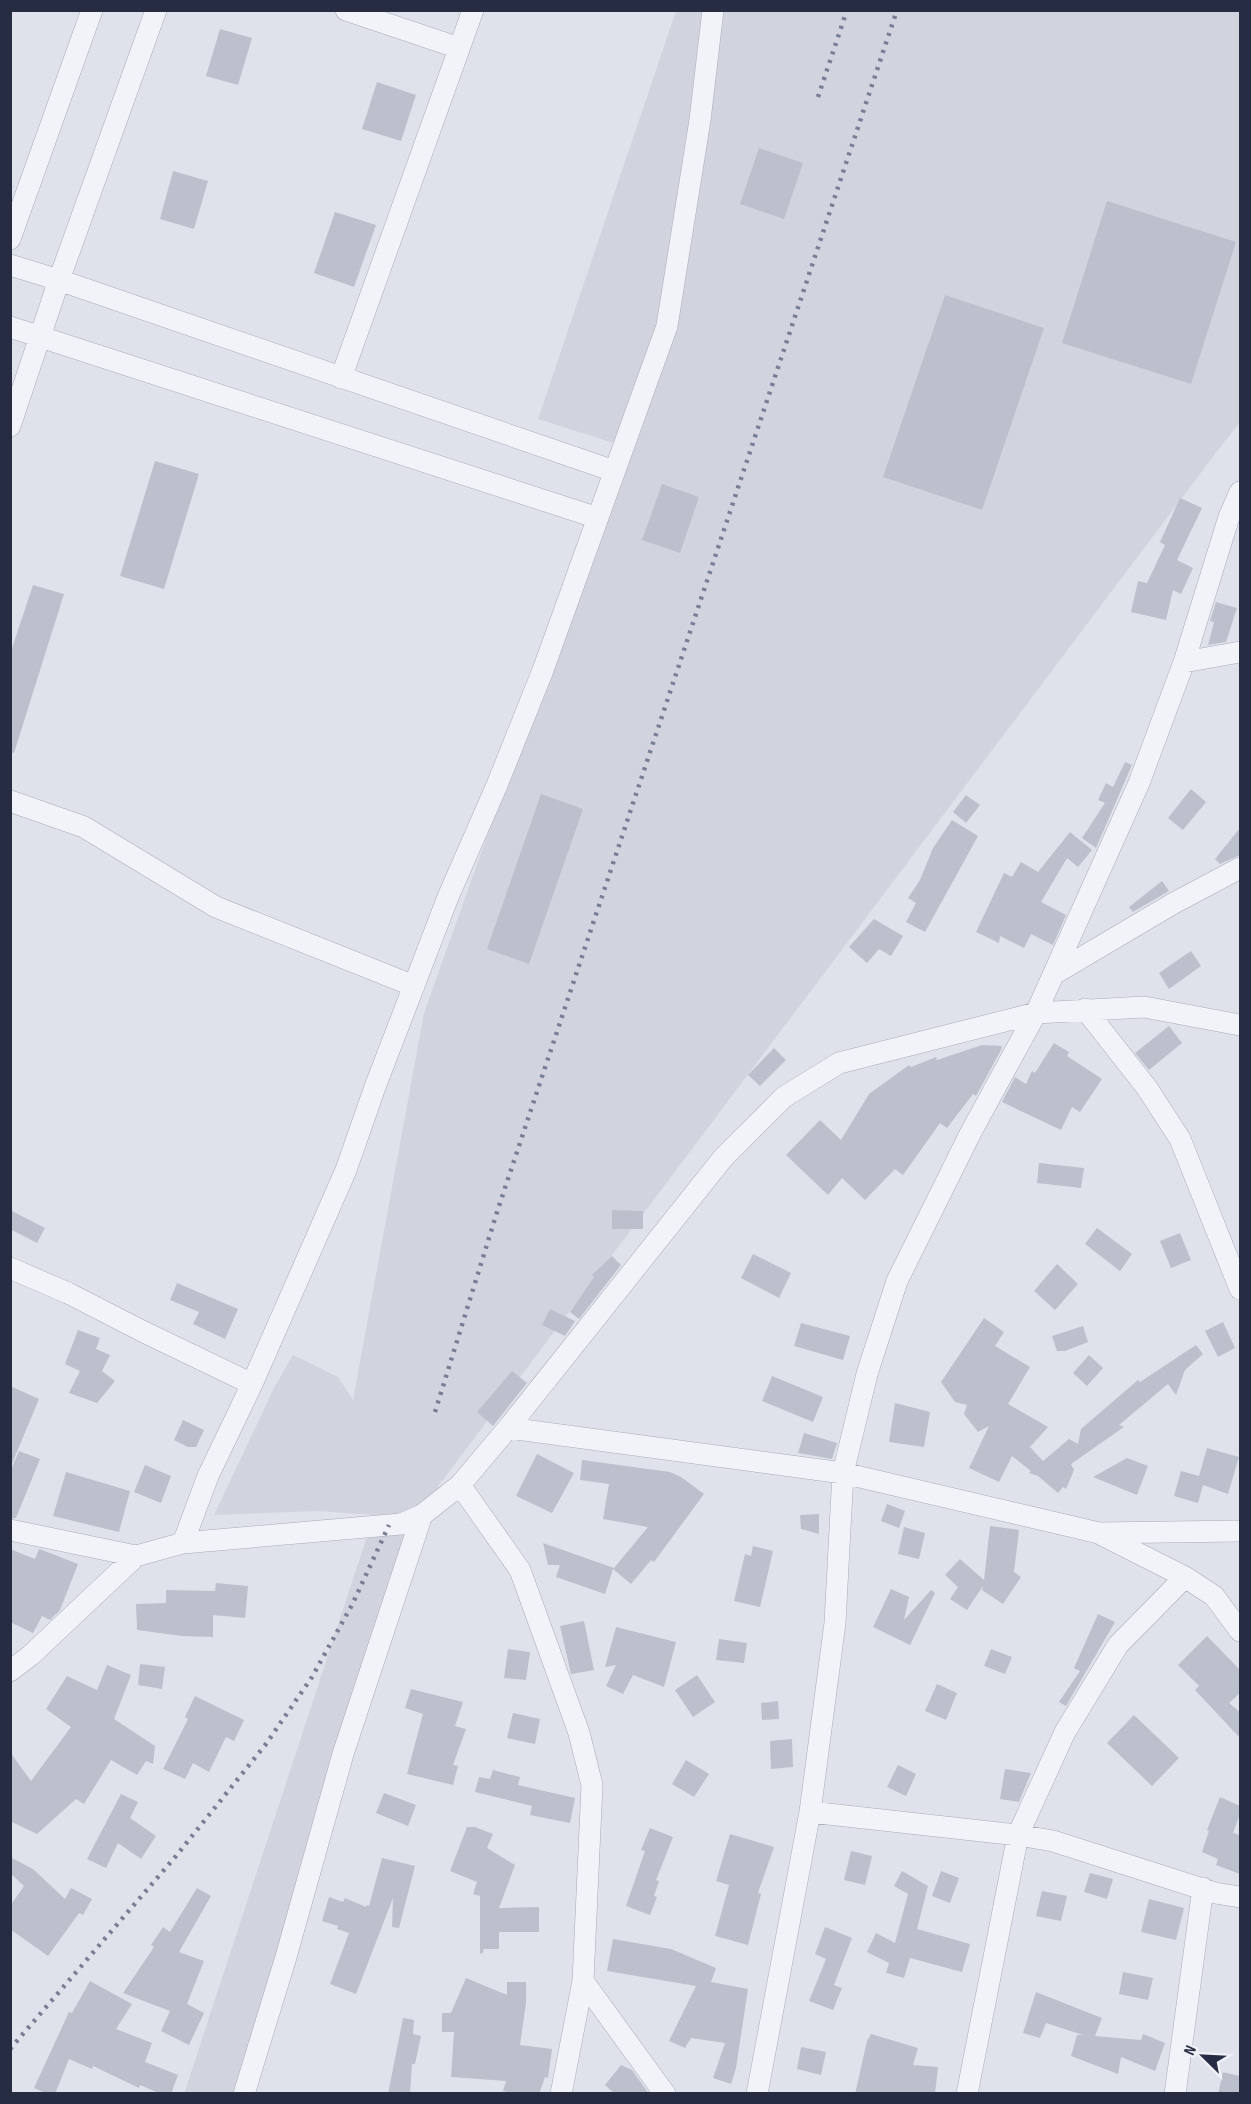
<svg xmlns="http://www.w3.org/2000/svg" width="1251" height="2104" viewBox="0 0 1251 2104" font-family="'Sofia Sans Condensed',sans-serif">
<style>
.built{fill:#d1d4df}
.building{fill:#bcc0cd}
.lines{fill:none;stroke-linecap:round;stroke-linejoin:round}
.street-casing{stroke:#a8acb8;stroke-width:22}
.street{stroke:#f2f3f8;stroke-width:21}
.rail{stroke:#777e95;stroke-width:4.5;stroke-dasharray:3 6;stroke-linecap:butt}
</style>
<rect width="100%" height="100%" fill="#dfe2ea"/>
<path class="built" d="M676,11H1240V422L1218,450L439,1485L245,2093L184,2094L374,1515L318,1511L214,1515L275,1386L293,1355L338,1377L353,1400L424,1013L626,447L538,419Z"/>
<path class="building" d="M220,29L252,38L238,85L206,76Z
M377,82L416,95L401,141L362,129Z
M759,148L803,163L784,219L740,204Z
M173,171L208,181L194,229L160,219Z
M1107,201L1236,242L1191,384L1062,343Z
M335,212L376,225L354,287L314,273Z
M945,295L1044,328L982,510L883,477Z
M155,461L199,474L164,589L120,576Z
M662,484L699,497L680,553L642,540Z
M1180,498L1202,508L1177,560L1193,568L1181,594L1173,590L1166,620L1131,612L1138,581L1147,583L1165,545L1160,542Z
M33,585L64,594L14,753L10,752V654Z
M1216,602L1237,608L1226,642L1208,645L1214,622L1210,621Z
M1125,762L1132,765L1096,848L1082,838L1105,803L1098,800L1106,783L1113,787Z
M1191,789L1206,802L1183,830L1168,818Z
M541,794L583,809L529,964L487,949Z
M966,795L980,805L966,823L953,812Z
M952,820L978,836L925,932L906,922L916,903L908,898L920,880L933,848Z
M1240,828V855L1220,864L1215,859Z
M1070,832L1092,850L1078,867L1067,858L1041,902L1066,915L1053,945L1031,934L1024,948L1000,936L999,943L976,932L1004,873L1012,877L1021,862L1038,872Z
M1162,881L1169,891L1133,912L1129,907Z
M874,919L903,936L891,956L879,949L867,963L849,947Z
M1191,951L1201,966L1169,989L1159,973Z
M1169,1026L1182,1043L1149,1070L1135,1053Z
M1054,1043L1069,1052L1067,1056L1102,1079L1080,1112L1072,1107L1061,1130L1002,1102L1015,1077L1026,1084L1032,1071L1035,1073Z
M982,1045L1002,1046L1001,1050L976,1096L973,1094L947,1128L940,1123L903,1175L895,1169L865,1200L842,1178L828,1195L786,1155L820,1120L841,1140L869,1094L909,1065L911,1067L936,1057L937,1060Z
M774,1048L786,1060L760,1086L748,1075Z
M1039,1163L1084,1168L1081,1188L1037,1183Z
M10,1210L45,1228L37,1243L10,1229Z
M612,1210L643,1211V1229H612Z
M1097,1228L1132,1254L1120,1271L1085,1244Z
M1180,1233L1191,1260L1171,1268L1160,1241Z
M753,1254L791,1273L779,1298L741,1278Z
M612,1256L621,1265L579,1319L570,1312L594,1277L592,1275Z
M1057,1264L1078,1284L1055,1310L1034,1291Z
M177,1283L238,1309L225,1339L193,1324L199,1312L170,1300Z
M550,1309L575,1321L565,1336L542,1325Z
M984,1318L1004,1332L995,1346L1030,1367L1008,1404L1048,1427L1030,1447L1043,1461L1069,1439L1078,1444L1081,1429L1138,1380L1140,1382L1196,1345L1203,1354L1185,1370L1176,1395L1168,1384L1119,1425L1124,1427L1071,1464L1074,1470L1066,1489L1063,1487L1058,1493L1038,1476L1029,1473L1031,1471L1012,1456L999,1482L969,1468L989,1426L978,1432L964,1414L967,1405L955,1402L941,1382Z
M1223,1322L1235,1348L1218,1357L1205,1331Z
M801,1323L850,1336L843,1360L794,1346Z
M1083,1326L1088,1342L1065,1351H1057L1052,1336Z
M78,1330L100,1338L96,1349L110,1355L102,1371L115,1381L97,1403L69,1393L80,1371L65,1364Z
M1089,1355L1103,1368L1087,1386L1073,1373Z
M512,1371L527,1383L493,1426L477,1412Z
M772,1376L823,1397L813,1422L762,1401Z
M10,1386L39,1399L11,1466H10Z
M895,1403L930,1412L924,1447L889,1442Z
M183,1420L204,1430L196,1447H188L174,1440Z
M804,1433L837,1443L832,1459L798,1453Z
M1207,1448L1239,1457L1228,1494L1203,1485L1198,1503L1174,1496L1181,1471L1199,1476Z
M19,1451L40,1459L16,1518H10V1472Z
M537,1454L574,1473L552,1513L516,1496Z
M1127,1458L1148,1466L1137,1495L1093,1477Z
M582,1460L670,1472L681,1477L704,1494L654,1562L651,1560L631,1584L613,1569L605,1594L556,1577L560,1565H548L543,1543L614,1568L648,1527L603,1519L609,1484L580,1480Z
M145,1465L171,1476L161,1503L134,1492Z
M66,1472L130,1491L119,1532L53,1516Z
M887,1504L905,1511L899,1528L881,1521Z
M819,1514V1534L801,1529L800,1515Z
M990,1526L1019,1530L1014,1572L1021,1577L1003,1604L982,1590L983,1586L967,1610L950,1599L958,1587L945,1575L960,1559L984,1580Z
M904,1527L925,1533L919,1559L898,1554Z
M753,1546L773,1551L760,1607L734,1601L745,1554L751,1556Z
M10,1549L35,1559L39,1549L42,1550L78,1564L60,1610L50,1620L42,1616L33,1633L10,1622Z
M216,1583L248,1586L245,1618L213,1615V1637L182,1636L137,1630L136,1604L166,1603V1590L215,1591Z
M891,1589L909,1597L904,1620L931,1590L935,1593L910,1645L873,1627Z
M1098,1614L1115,1622L1066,1706L1059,1702L1080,1671L1074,1668Z
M584,1621L594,1670L571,1674L560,1626Z
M616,1627L676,1642L664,1687L633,1675L623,1694L606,1686L616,1665L605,1667Z
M1207,1636L1240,1670V1693L1229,1703L1240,1712V1738L1195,1690L1199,1686L1178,1665Z
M719,1639L747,1643L744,1663L716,1660Z
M508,1649L530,1652L526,1680L504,1678Z
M991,1649L1012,1657L1005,1674L984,1666Z
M140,1664L165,1667L162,1689L138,1685Z
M107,1665L131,1675L114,1719L155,1746L153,1764L146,1761L137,1775L111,1760L84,1804L76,1799L37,1834L10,1821V1752L31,1781L71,1727L46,1709L67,1676L97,1690Z
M697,1675L715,1702L693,1717L675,1690Z
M937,1684L957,1693L946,1720L925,1711Z
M411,1689L463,1702L455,1726L466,1729L453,1765L458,1766L453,1785L407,1774L423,1714L405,1708Z
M195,1696L244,1720L234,1741L226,1737L209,1772L193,1763L185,1779L163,1769L188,1719L185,1717Z
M778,1701L779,1719L762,1720L761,1703Z
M513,1713L540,1719L535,1744L507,1738Z
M1134,1715L1179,1758L1152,1786L1107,1743Z
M792,1739L793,1767L771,1769L770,1741Z
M686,1760L709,1774L694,1797L672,1784Z
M898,1765L916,1774L906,1796L887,1787Z
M1005,1769L1031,1773L1019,1802L1000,1799Z
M493,1770L520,1777L518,1785L575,1798L570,1823L530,1815L532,1806L475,1792L479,1777L490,1779Z
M384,1793L416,1805L408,1826L376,1813Z
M121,1794L138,1802L130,1818L156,1836L141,1859L118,1843L106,1868L87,1859Z
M1220,1797L1240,1806V1814L1233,1833L1240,1835V1874L1216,1865L1218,1859L1202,1852L1209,1831L1207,1830Z
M467,1827H475L493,1834L487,1848L515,1865L499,1908L539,1907V1932H499V1949H484L482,1954L480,1953V1896L473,1894L477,1882L450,1871Z
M650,1828L673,1837L656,1880L659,1881L654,1896L657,1897L650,1915L626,1906L645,1851L641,1850Z
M730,1834L774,1847L758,1893L761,1894L748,1945L715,1936L729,1885L716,1881Z
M851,1851L872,1856L865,1885L844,1880Z
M10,1857L33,1869L65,1899L71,1888L92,1899L83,1915L79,1913L48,1956L10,1929V1906L24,1886L10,1873Z
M382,1858L415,1866L399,1928L392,1927L393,1898L356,1994L330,1984L349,1933L337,1929L338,1926L322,1921L329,1897L343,1902L345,1898L366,1907V1905L369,1906Z
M902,1871L928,1886L917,1929L970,1944L962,1972L910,1958L904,1978L886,1973L889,1963L867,1952L876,1933L895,1943L908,1894L894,1886Z
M941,1871L959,1878L950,1903L932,1896Z
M1090,1873L1113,1879L1107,1899L1084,1892Z
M197,1888L211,1896L179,1952L204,1961L187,2004L204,2013L189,2045L161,2031L170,2011L123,1993L154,1947L151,1945L163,1927L170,1932Z
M1042,1891L1067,1896L1061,1921L1036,1916Z
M1149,1899L1184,1908L1176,1940L1141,1932Z
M825,1927L852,1938L834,1985L842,1988L833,2010L809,2001L826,1959L815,1954Z
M613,1939L671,1949L716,1968L711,1982L748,1989L736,2068L731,2084L713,2078L725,2043L691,2038L685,2048L669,2041L696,1986L607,1971Z
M1123,1972L1153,1978L1148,2000L1119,1994Z
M466,1978L507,1995V1982H526V2003L520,2045L552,2049L548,2078L545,2077L539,2094H517L503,2091L506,2081L451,2077L454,2032H442V2013H451Z
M90,1981L132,2004L116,2029L152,2043L145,2062L178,2075L171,2094H161L140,2085L139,2088L93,2066L92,2069L69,2059L55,2094H47L34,2088L69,2012L72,2013Z
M1036,1992L1102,2018L1095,2036L1141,2040L1143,2034L1165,2043L1155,2071L1121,2057L1118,2074L1071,2056L1077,2035H1083L1046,2023L1040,2038L1023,2033Z
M403,2018L414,2020L413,2034L421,2036L415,2064H412L410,2094H388Z
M871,2034L918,2048L913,2065L938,2067L935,2094H855L867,2041Z
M801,2047L826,2052L821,2075L797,2069Z
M621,2065L632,2070L649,2094H615L605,2085Z
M1223,2072L1240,2076V2094H1218Z"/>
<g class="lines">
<g class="street-casing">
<path id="street" d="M346,10L459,48
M10,239L92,10
M10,265L59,280L614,471
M10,327L598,518
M341,378L473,10
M10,426L59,280L156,10
M1184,662L1240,652
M10,801L84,827L216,907L414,986
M1054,974L1174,903L1240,868
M1085,1009L1147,1088L1180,1139L1240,1289
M10,1268L68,1293L142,1331L252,1384
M508,1428L843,1473L1099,1533L1240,1531
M460,1485L520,1570L579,1733L592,1785L583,1981L561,2094
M10,1530L136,1556
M1102,1535L1185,1577L1214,1596L1240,1631
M183,1543L208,1476L252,1384L346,1170L375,1087L448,897L497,785L543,670L667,326L700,120L713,10
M10,1671L31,1655L136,1556L183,1543L401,1524L422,1515L460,1485L508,1428L723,1158L784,1097L839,1063L1036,1013L1144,1007L1240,1025
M810,1812L1018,1835L1053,1841L1215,1893L1240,1897
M583,1981L665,2094
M244,2094L286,1957L343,1754L422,1515
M757,2094L810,1812L835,1623L843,1473L867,1374L897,1281L971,1132L1036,1013L1139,783L1184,662L1229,517L1240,492
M967,2094L1018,1835L1065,1732L1118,1645L1185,1577
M1175,2094L1203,1888"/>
</g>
<use href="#street" class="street"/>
<path class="rail" d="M818,97L847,10
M435,1412L498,1209L897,10
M10,2049L176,1856L266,1744L312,1677L353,1603L389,1525"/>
</g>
<rect width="1251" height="2104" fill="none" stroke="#262d43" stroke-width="24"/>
<g transform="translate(1203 2056) rotate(294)" stroke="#eff1f7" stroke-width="4.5" paint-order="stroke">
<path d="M0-4.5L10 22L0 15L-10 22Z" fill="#262d43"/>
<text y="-9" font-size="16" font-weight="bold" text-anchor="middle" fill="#262d43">N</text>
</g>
</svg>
